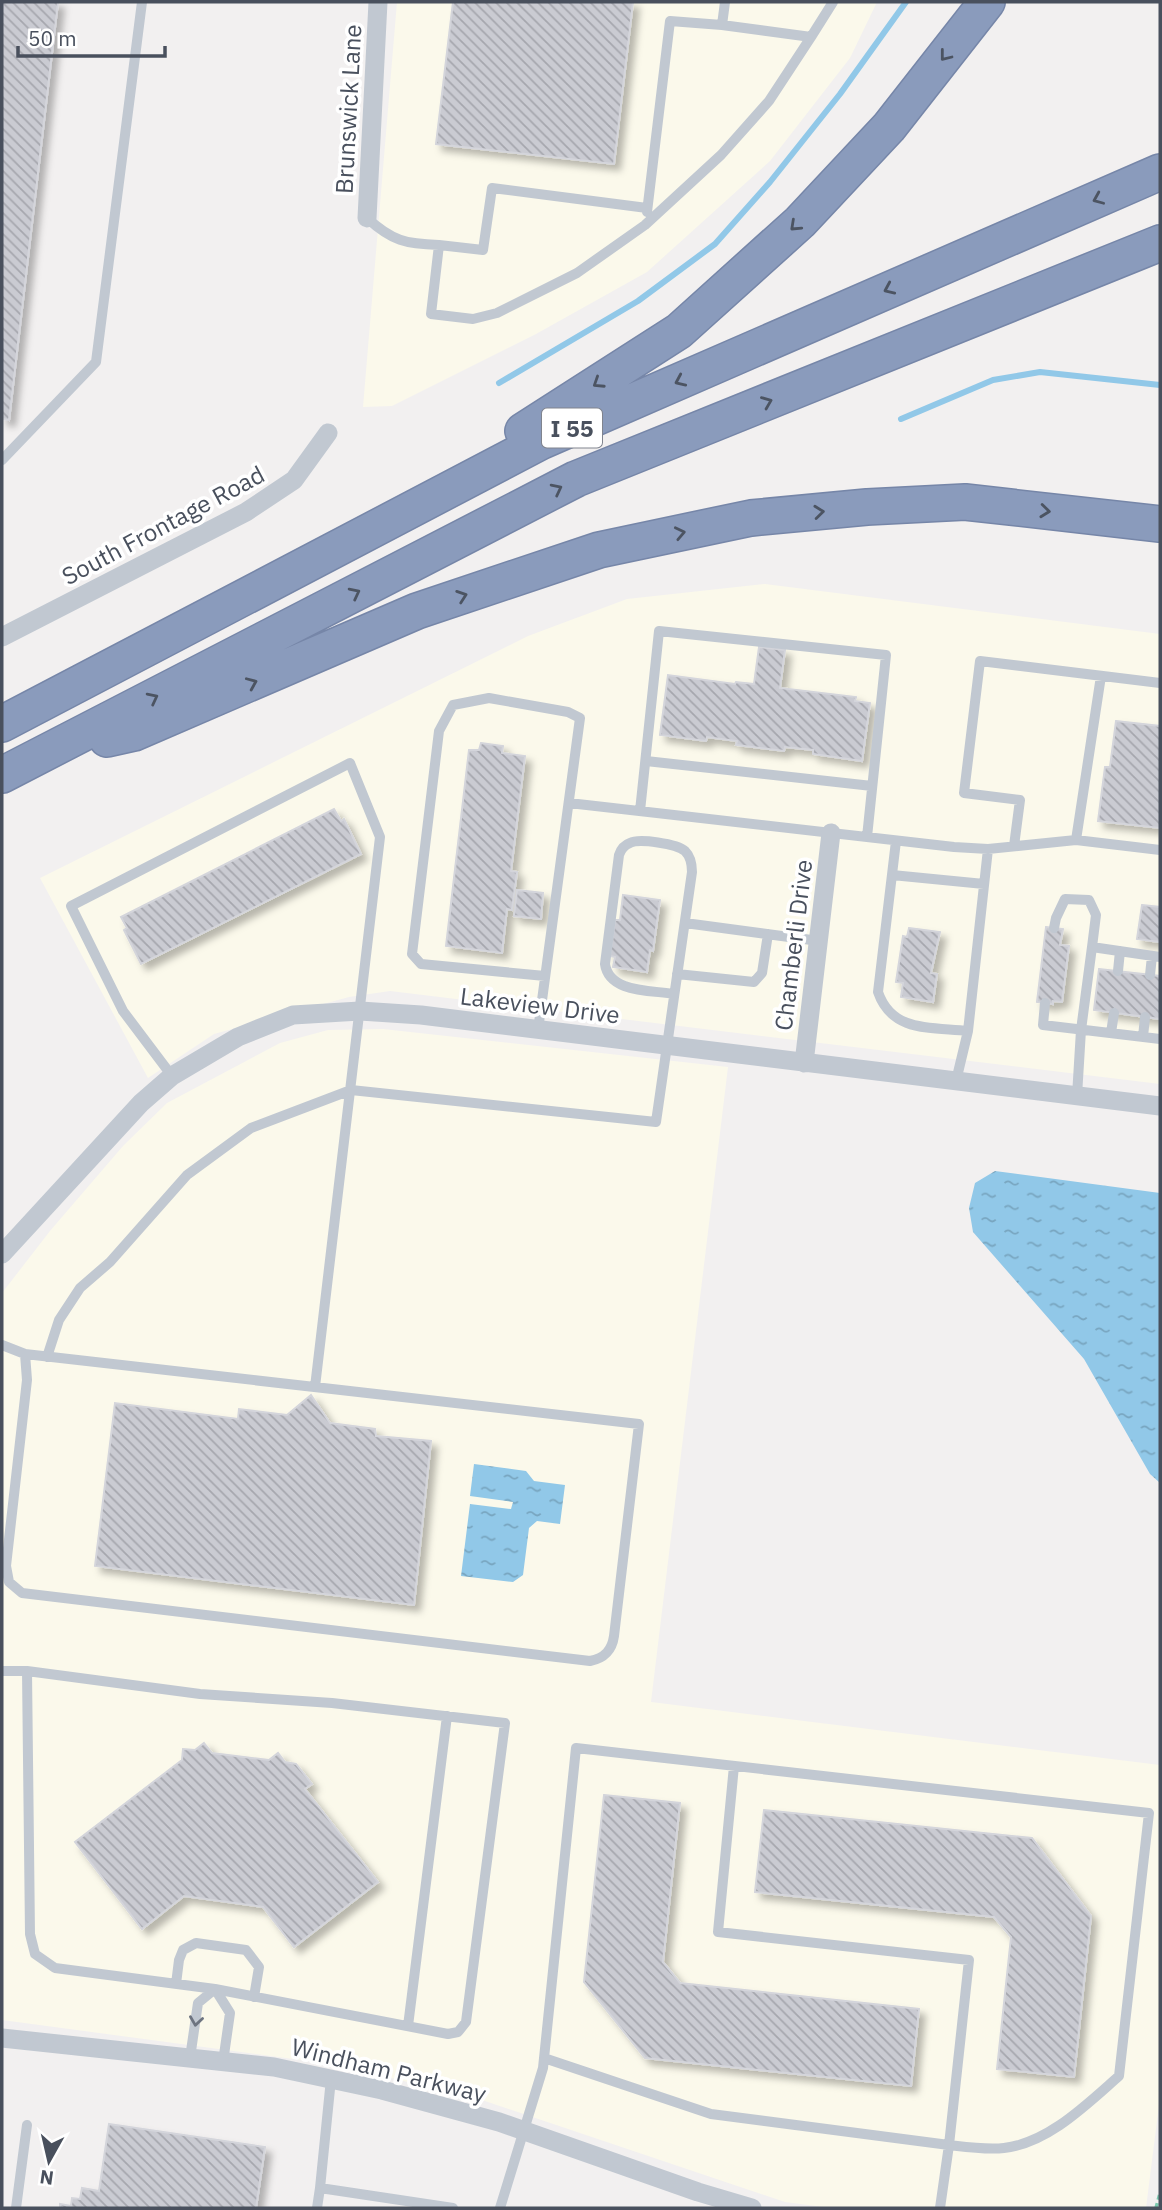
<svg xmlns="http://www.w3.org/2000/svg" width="1162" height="2210" viewBox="0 0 1162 2210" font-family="'IBM Plex Sans',sans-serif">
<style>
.commercial{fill:#fbf9eb}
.water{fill:url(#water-ripples)}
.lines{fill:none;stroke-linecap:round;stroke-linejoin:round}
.stream{stroke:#91c8e8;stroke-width:6}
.building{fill:url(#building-back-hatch);stroke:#d4d5db;stroke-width:2;filter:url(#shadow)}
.motorway-casing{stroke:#7686a8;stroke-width:38}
.path{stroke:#7bcaaf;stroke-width:3.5;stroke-dasharray:5 3.5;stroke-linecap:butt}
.service{stroke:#c1c8d1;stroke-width:10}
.minor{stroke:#c1c8d1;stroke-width:19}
.motorway{stroke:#8a9bbc;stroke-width:35}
.oneway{stroke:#4c5462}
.oneway2{stroke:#6d7480}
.labels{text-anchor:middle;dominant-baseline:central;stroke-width:7;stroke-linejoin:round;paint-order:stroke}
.shield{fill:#fff;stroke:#80848e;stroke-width:2}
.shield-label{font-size:23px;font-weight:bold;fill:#49505d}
.street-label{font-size:24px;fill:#49505d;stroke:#fff}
</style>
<defs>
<pattern id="water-ripples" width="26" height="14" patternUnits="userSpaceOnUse" patternTransform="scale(1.75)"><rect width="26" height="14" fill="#91c8e8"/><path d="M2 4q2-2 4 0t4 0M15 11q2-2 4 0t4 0" fill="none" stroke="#78a5bf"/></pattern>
<pattern id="building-back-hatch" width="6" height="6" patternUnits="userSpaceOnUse" patternTransform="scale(1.75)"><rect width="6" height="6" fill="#cacbd2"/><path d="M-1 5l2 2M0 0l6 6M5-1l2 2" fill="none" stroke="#a6a7ae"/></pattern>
<filter id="shadow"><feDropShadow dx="6" dy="6" stdDeviation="3.5" flood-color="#0004"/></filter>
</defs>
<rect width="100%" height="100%" fill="#f2f0f0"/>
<path class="commercial" d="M397,2H877L850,58L770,161L647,272L536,334L392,406L363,407Z
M765,584L1160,634V1084L390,991L349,997L214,1034L148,1078L40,878L528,636L627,599Z
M383,1029L728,1067L651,1702L1160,1765V2097L1146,2208H831L785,2202L485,2101L338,2065L2,2020V1293L50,1231L123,1146L167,1103L280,1043L328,1030Z"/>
<path class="water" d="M995,1171L1160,1193V1483L1150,1474L1084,1359L973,1232L969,1208L975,1183Z
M474,1464L526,1471L534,1481L565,1485L560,1524L537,1521L529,1528L523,1575L513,1582L461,1576L470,1504L511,1509L513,1502L470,1496Z"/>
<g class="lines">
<path class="stream" d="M499,383L638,301L715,244L770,182L840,94L906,2
M901,419L993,380L1040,372L1160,385"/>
</g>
<path class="building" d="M2,2H58L9,420L2,419Z
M453,2H633L614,164L436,144Z
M759,647L785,650L780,688L856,697L855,701L870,703L862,761L813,754V750L785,747L784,751L736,745L737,741L707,737L706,741L660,735L668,675L735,684L736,682L754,684Z
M1116,721L1160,726V828L1098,821L1105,767H1110Z
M481,743L503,746L502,753L525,756L511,871L517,872L512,910L507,909L502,953L446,946L469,750H479Z
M334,809L341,821L344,819L361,854L141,964L124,930L127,928L121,917Z
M517,890L543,893L541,919L514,916Z
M623,895L660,900L653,951L650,950L647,972L613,967L615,957L610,956L615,920H620Z
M1142,905L1160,907V942L1137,939Z
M1046,927L1063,929L1060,945L1069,946L1062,1002L1053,1001V1004L1037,1002Z
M909,928L940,932L931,973L937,974L933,1002L901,997L903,983L896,982L903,936L907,937Z
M1099,969L1160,976V1019L1094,1010Z
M311,1395L330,1423L375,1429L376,1436L431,1441L414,1605L95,1566L115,1403L238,1419L239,1409L287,1415Z
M204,1743L212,1753L269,1760L278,1753L285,1762L296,1764L312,1784L305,1789L378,1882L294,1947L263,1907L184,1896L142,1929L75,1842L182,1760L183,1749L195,1750Z
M604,1795L680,1803L663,1962L680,1983L919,2009L911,2086L645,2058L584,1982Z
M764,1810L1032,1838L1091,1916L1074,2077L997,2069L1011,1937L994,1917L755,1892Z
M109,2124L265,2147L256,2208H60V2204L71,2206L72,2198L80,2199L82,2188L99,2191Z"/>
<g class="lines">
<g class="motorway-casing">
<path id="motorway" d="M523,431L679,331L800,222L889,127L987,2
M2,724L542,441L1160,172
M107,739L134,733L417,611L599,550L751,518L867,507L965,502L1160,524
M2,775L576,479L1160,243"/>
</g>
<path class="path" d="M1156,2208L1160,2193"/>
<path class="service" d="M725,2L722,25L811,37L833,2
M647,212L670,21L722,25
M367,218C392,241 406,244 439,245L431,314L473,319L497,313L577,273L645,225L721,155L769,101L811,37
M439,245L483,250L492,188L647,208
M2,460L96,362L142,2
M646,761L872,786
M569,803L954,847L988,849L1076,840L1160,850
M640,811L659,631L886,655L867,837
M1076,840L1101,676
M896,841L878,992C892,1033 932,1027 968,1031
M1014,846L1020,800L964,793L980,661L1160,683
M892,875L984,884
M685,923L819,941
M1054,928L1056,918L1065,899L1089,900L1096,915L1092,947
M1118,971L1120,951
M677,974L754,982L762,973L768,934
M1150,975L1152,956
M1045,1003L1043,1025L1160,1039
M538,1030L580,718L568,712L489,698L453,705L439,731L412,954L421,964L545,976
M1111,1033L1114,1013
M1143,1037L1145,1017
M172,1076L123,1011L71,906L350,763L380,837L315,1387
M956,1081L968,1031L988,849
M1077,1096L1081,1030L1092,947L1160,957
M2,1345L25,1354L639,1424L614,1636C612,1650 605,1658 590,1661L22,1593L9,1582L6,1566L27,1380L25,1354
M47,1357L59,1320L80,1288L110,1262L187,1175L251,1128L351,1090L656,1122L692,872C692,864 691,857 685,851C677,844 639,838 630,843C624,845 621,849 619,855L605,964C609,993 651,990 674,994
M2,1671H27L30,1934L35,1954L55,1968L215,1989L448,2034L458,2032L466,2022L505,1723L332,1703L200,1694L27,1671
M176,1984L179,1960L183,1950L196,1943L246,1950L259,1967L254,1997
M408,2026L447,1716
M190,2058L198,2003L215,1989L230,2013L223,2062
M544,2058L711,2114L949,2145L969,1960L718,1932L734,1766
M320,2188L331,2079
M16,2208L27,2125
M317,2208L320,2188L453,2208
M500,2208L543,2068L576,1748L1149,1813L1119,2076C1086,2105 1048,2143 1004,2148C986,2150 966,2147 949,2145L940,2208"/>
<path class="minor" d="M367,218L378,2
M2,637L246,512L294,480L328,433
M804,1063L831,833
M2,1254L141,1103L172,1076L238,1037L293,1015L360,1011L421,1015L1160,1106
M2,2038L274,2067L382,2090L499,2122L698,2192L752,2208"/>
<use href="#motorway" class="motorway"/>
</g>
<defs><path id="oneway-chevron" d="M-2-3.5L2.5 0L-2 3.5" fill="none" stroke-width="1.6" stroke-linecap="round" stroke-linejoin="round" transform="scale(1.75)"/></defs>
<g class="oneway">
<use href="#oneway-chevron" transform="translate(945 56) rotate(128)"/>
<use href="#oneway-chevron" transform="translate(1098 199) rotate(157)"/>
<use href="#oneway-chevron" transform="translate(795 226) rotate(137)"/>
<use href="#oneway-chevron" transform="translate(889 289) rotate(156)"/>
<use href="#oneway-chevron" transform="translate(680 381) rotate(156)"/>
<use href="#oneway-chevron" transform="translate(598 383) rotate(147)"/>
<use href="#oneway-chevron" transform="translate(767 402) rotate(-22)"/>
<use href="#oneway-chevron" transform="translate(557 489) rotate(-27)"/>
<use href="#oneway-chevron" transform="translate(1045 511) rotate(6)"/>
<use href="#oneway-chevron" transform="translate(819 512) rotate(-6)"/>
<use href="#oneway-chevron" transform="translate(680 533) rotate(-12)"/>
<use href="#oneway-chevron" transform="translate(355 593) rotate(-27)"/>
<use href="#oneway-chevron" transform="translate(462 596) rotate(-19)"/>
<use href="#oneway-chevron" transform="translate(252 683) rotate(-23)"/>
<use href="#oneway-chevron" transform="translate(153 698) rotate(-27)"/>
</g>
<use class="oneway2" href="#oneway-chevron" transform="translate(196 2021) rotate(98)"/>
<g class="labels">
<rect class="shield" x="542" y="408.5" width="60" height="39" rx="5"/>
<g class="shield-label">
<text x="572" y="428">I 55</text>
</g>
<g class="street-label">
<text transform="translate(348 109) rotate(-87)">Brunswick Lane</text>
<text transform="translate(163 525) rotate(-28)">South Frontage Road</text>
<text transform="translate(793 945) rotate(-83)">Chamberli Drive</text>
<text transform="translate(540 1005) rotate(7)">Lakeview Drive</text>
<text transform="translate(389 2070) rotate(14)">Windham Parkway</text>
</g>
</g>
<rect width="1162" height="2210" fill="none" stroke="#49505d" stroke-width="7"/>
<g transform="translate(49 2161) rotate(188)" stroke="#ffffff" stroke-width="5" paint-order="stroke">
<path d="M0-5L12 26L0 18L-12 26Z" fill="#49505d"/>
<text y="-10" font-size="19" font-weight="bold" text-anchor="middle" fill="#49505d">N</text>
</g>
<path d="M18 46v10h147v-10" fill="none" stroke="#49505d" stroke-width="3.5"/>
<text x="28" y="46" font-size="21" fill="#49505d" stroke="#ffffff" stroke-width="5" paint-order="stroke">50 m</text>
</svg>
